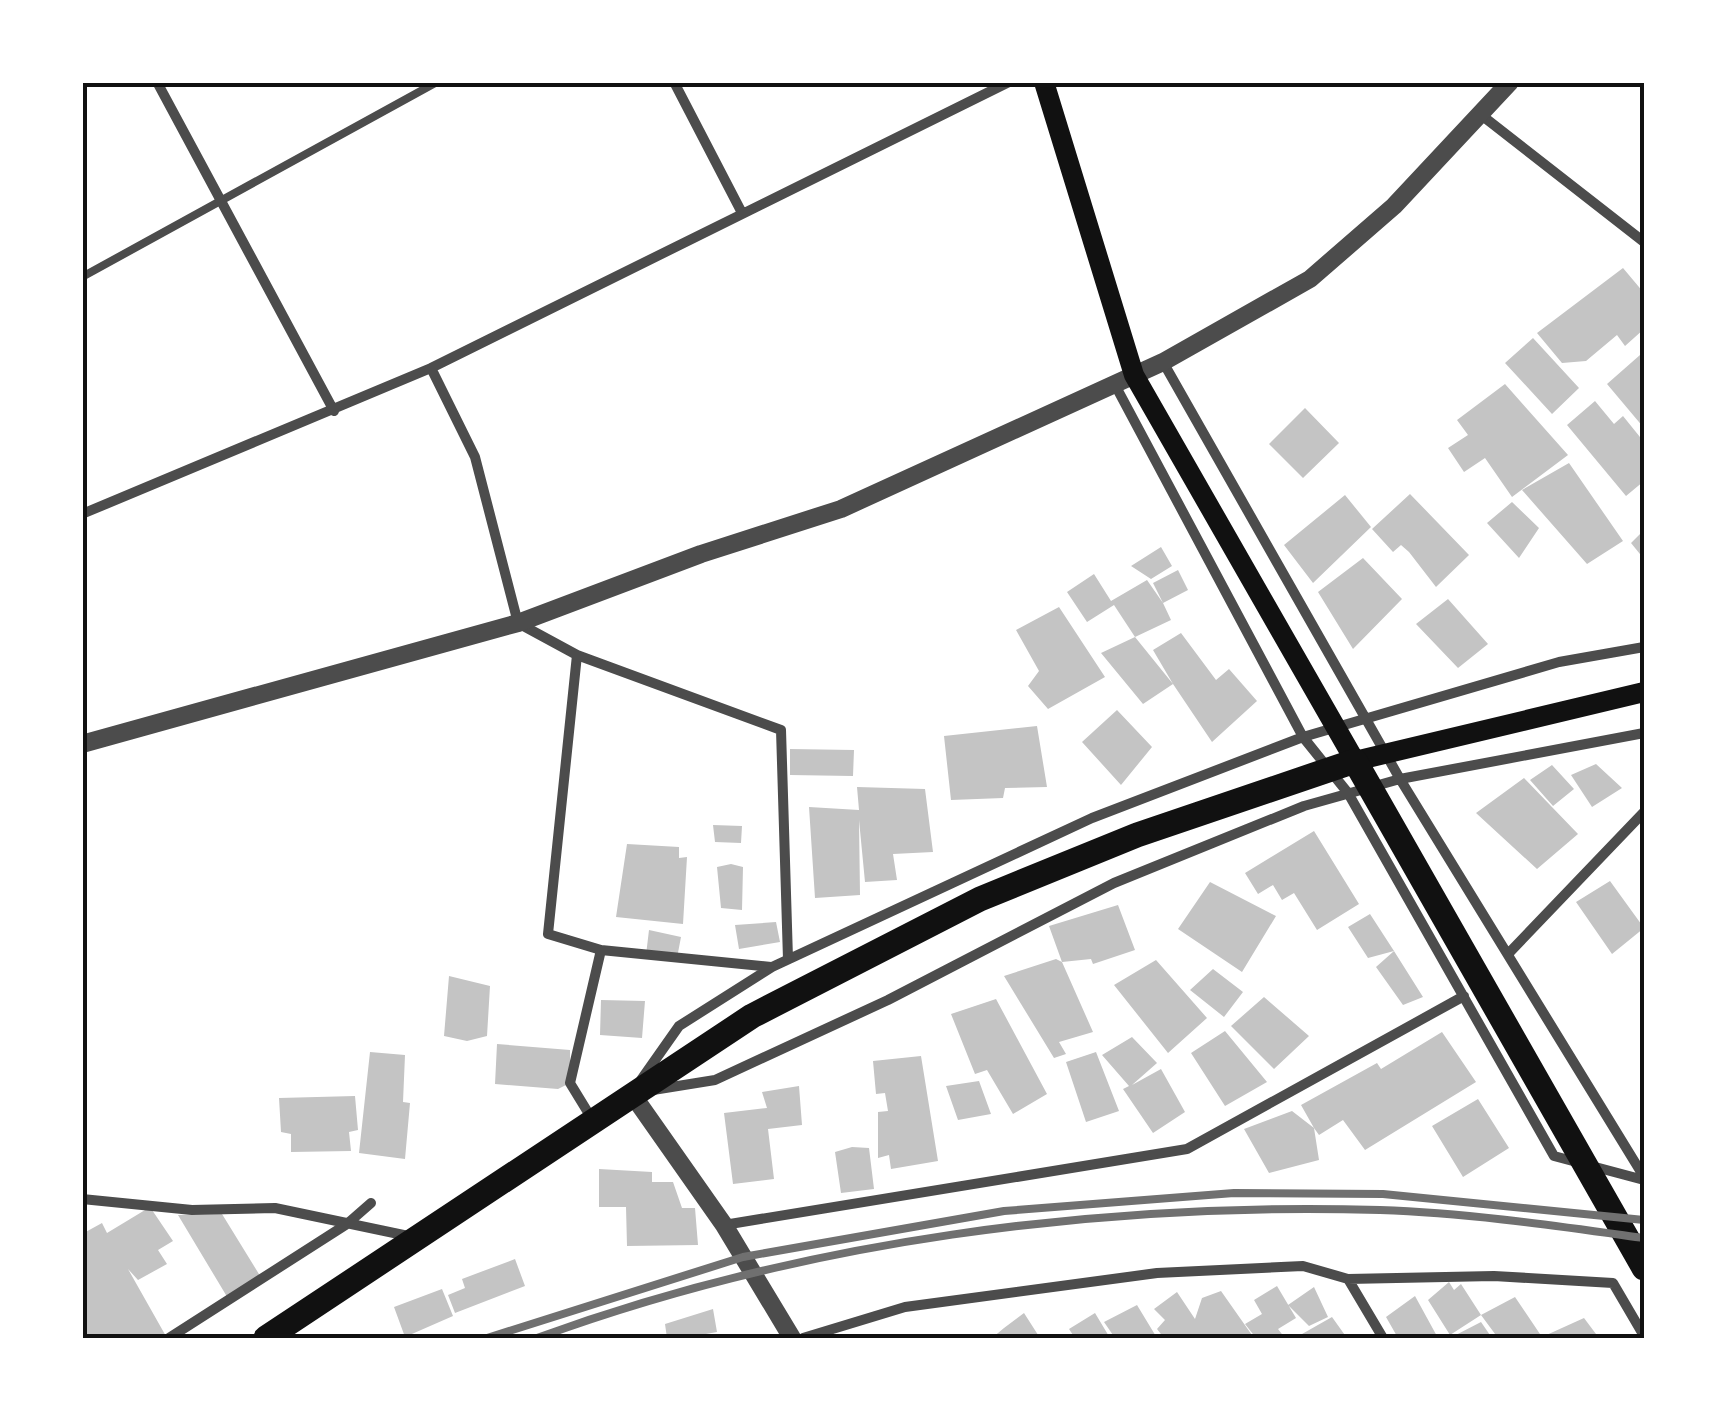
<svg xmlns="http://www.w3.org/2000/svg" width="1727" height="1421" viewBox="0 0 1727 1421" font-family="Raleway,sans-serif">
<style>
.building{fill:#c4c4c4}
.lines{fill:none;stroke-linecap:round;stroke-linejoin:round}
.service{stroke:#4c4c4c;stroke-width:8}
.minor{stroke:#4c4c4c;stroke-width:10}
.tertiary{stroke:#4c4c4c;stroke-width:18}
.secondary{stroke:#111;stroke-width:20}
.primary{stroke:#111;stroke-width:25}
.rail{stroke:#707070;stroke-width:8}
.neatline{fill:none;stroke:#111;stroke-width:4}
</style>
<rect width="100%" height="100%" fill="#fff"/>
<path class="building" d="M1623,268L1644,293V329L1625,346L1617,335L1586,361L1562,363L1537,333Z
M1533,338L1579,388L1552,414L1505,363Z
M1640,355L1644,360V428L1607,384Z
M1505,384L1568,455L1512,497L1485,458L1464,472L1448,448L1468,435L1457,420Z
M1595,401L1614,424L1623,416L1644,442V481L1626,496L1567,425Z
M1305,408L1339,443L1303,478L1269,444Z
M1569,463L1623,541L1587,564L1522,490Z
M1410,494L1469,555L1436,587L1409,552L1401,545L1393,552L1372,529Z
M1345,495L1371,527L1313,583L1284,545Z
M1512,502L1539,528L1519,558L1487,523Z
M1644,530V559L1631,543Z
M1161,547L1172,566L1151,579L1131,566Z
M1363,558L1402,599L1353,649L1318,592Z
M1178,570L1188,590L1163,603L1171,620L1135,637L1114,605L1087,622L1067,592L1094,574L1111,601L1147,580L1163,603L1153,583Z
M1448,599L1488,644L1458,668L1416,624Z
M1059,607L1105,677L1048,709L1028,686L1039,671L1016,630Z
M1181,633L1216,680L1229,669L1257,701L1212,742L1173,684L1143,704L1101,653L1135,637L1173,684L1153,650Z
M1117,710L1152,747L1121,785L1082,742Z
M1037,726L1047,787L1005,788L1003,798L951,800L944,736Z
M790,749L854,750L853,776L790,775Z
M1596,764L1622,788L1592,807L1571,775Z
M1552,765L1574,789L1553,806L1530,780Z
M1524,778L1578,834L1537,869L1476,813Z
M857,787L925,789L933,852L893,854L897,880L865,882L859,820L860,895L815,898L809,807L859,810Z
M713,825L742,826L741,843L715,842Z
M1314,831L1359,904L1317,930L1294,893L1282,900L1273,885L1258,894L1245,873Z
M627,844L679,847V858L687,857L683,924L616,917Z
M731,864L743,867L742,910L721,908L717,867Z
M1610,881L1644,928L1612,954L1576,902Z
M1210,882L1276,916L1242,972L1178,929Z
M1118,905L1135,950L1093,964L1091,959L1062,962L1049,926Z
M1370,914L1394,951L1368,958L1348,927Z
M776,922L780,942L739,949L735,925Z
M649,930L681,937L677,958L646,955Z
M1394,951L1423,997L1403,1005L1376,967Z
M1056,959L1062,962L1093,1032L1059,1042L1066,1054L1054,1058L1004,976Z
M1156,960L1207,1018L1168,1053L1114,985Z
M1213,969L1243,992L1224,1017L1190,990Z
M449,976L490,986L487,1036L467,1041L444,1036Z
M1264,997L1309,1036L1274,1069L1231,1026Z
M996,999L1047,1094L1013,1114L987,1070L975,1074L951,1014Z
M601,1000L645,1001L642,1038L600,1035Z
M1225,1031L1267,1082L1225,1106L1191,1053Z
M1442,1032L1476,1082L1365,1150L1343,1120L1319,1135L1314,1128L1319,1160L1269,1173L1244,1129L1292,1111L1314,1128L1301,1105L1377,1063L1381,1069Z
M1132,1037L1157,1063L1132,1085L1161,1069L1185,1112L1153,1133L1123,1089L1129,1086L1102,1055Z
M497,1044L570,1050V1083L558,1089L495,1084Z
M370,1052L405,1055L403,1102L410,1103L405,1159L359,1153Z
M1096,1052L1119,1111L1086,1122L1066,1062Z
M921,1056L938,1161L891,1169L889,1155L878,1158V1112L888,1111L885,1093L876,1094L873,1061Z
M979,1081L991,1114L958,1120L946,1086Z
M799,1086L802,1125L768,1129L774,1179L733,1184L724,1113L767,1108L762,1092Z
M355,1096L358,1130L349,1132L351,1151L291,1152V1134L281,1132L279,1098Z
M1478,1099L1509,1148L1463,1177L1432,1126Z
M852,1147L869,1148L874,1189L841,1193L835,1152Z
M599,1169L652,1172V1182H673L682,1208H695L698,1245L627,1246L626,1207H599Z
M150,1207L173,1241L158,1250L167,1264L138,1280L128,1269L167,1338H86L82,1332V1234L102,1223L107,1233Z
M222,1214L262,1279L229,1300L178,1215Z
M515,1259L525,1286L455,1313L448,1295L465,1288L462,1279Z
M1449,1282L1454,1290L1461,1284L1481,1315L1450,1335L1428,1300Z
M1277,1286L1296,1318L1278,1329L1285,1338H1256L1245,1324L1262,1314L1254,1300Z
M1314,1287L1328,1317L1309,1326L1288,1305Z
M442,1289L453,1316L405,1337L394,1307Z
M1221,1291L1254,1338H1164L1157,1329L1165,1320L1154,1309L1177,1292L1195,1319L1202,1298Z
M1415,1296L1438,1338H1398L1386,1317Z
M1515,1297L1542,1337L1584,1318L1599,1338H1498L1481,1315Z
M1137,1305L1157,1338H1115L1104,1322Z
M713,1309L717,1332L706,1334L707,1338H667L665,1324Z
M1024,1313L1040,1338H992L1004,1328Z
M1095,1313L1110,1338H1075L1069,1329Z
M1332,1317L1347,1338H1295Z
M1481,1322L1492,1338H1450Z"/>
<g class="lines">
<path class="service" d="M82,277L437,82"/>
<path class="minor" d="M157,82L334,411
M674,82L741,211
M1480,114L1644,242
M1163,362L1400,779L1644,1177
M431,368L475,457L518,623L577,655L781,730L788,959
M1114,383L1303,737L1348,793L1554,1156L1644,1180
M82,514L431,368L1009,82
M577,655L548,934L601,950L771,967
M1509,953L1644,812
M641,1080L679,1026L772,967L1092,818L1303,737L1559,662L1644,647
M653,1090L715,1080L888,1000L1114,883L1304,806L1400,779L1644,733
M592,1119L570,1083L601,950
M82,1199L192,1210L275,1208L413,1237
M724,1225L1187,1149L1464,996
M1348,1279L1383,1338
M169,1338L347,1224L371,1203
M803,1338L905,1307L1157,1273L1303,1266L1348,1279L1494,1276L1613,1283L1644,1336"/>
<path class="tertiary" d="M82,744L518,623L701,554L841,509L1163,362L1310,279L1394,206L1510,82
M632,1094L724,1225L792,1338"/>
<path class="secondary" d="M1044,82L1134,375L1355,761L1644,692"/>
<path class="primary" d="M266,1338L752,1016L980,899L1137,835L1355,761L1644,1268"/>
<path class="rail" d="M487,1338L743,1257L1004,1211L1234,1193L1383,1194L1644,1220
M537,1338C802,1241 1098,1202 1380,1210C1469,1213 1557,1226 1644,1238"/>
</g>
<rect width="1727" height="1421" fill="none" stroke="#ffffff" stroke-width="170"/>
<rect x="85" y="85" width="1557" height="1251" class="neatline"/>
</svg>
